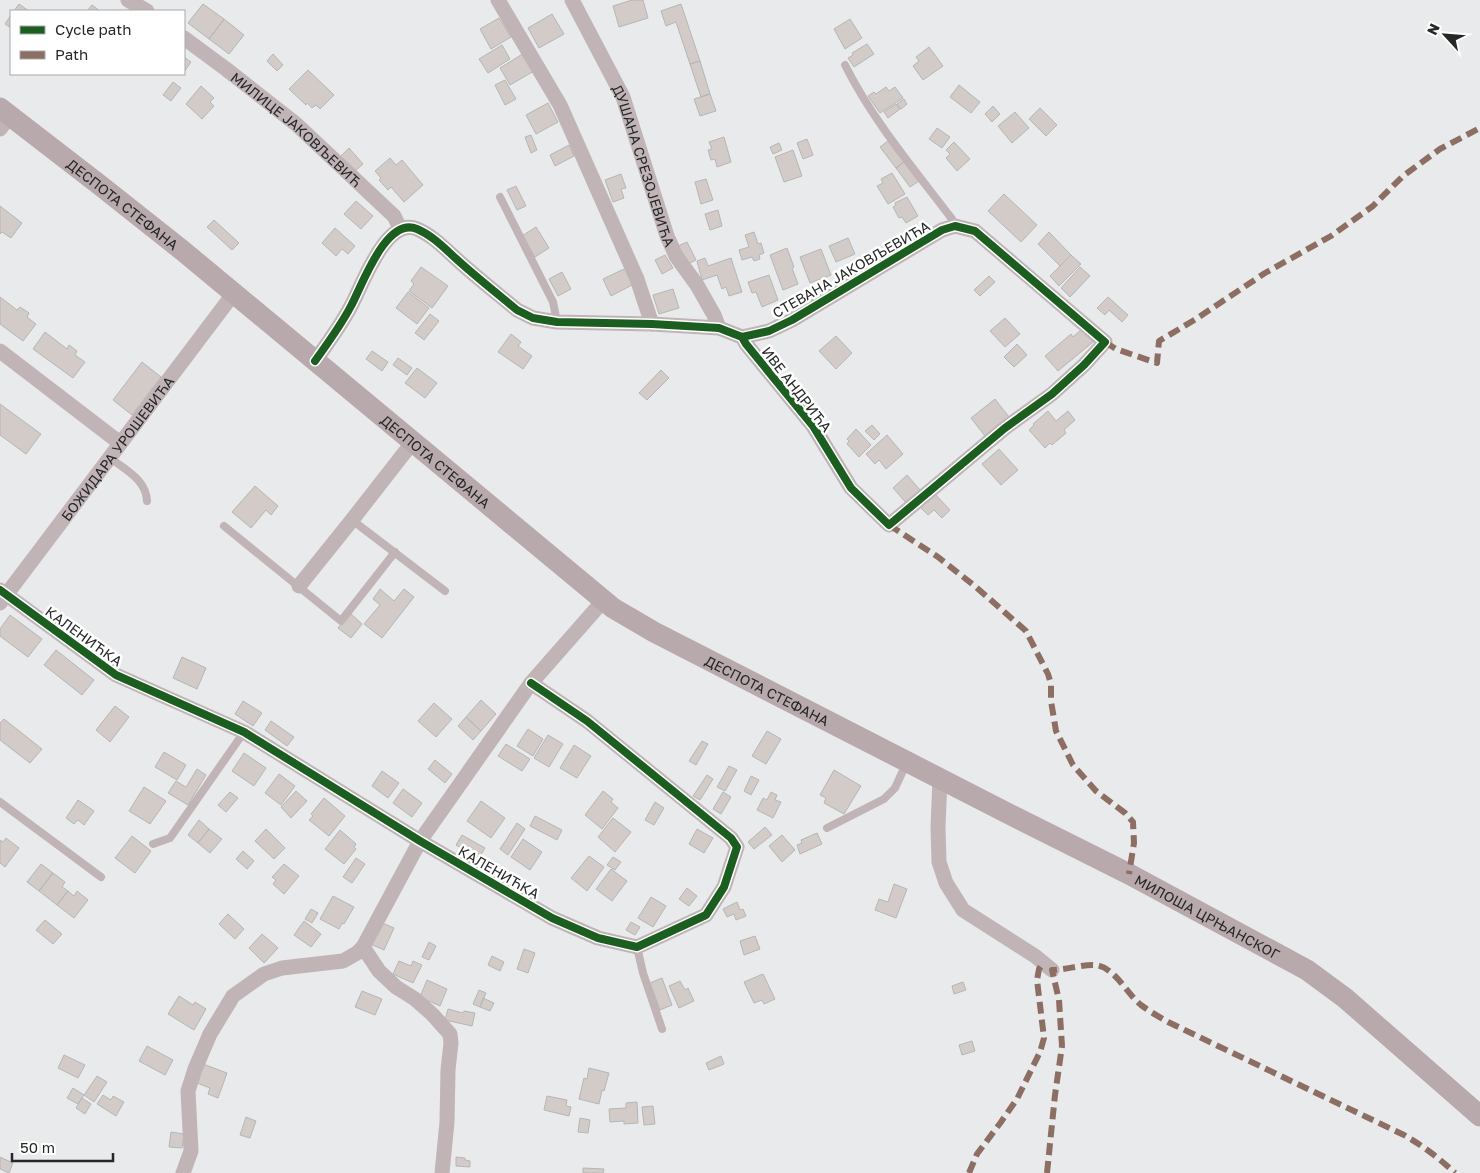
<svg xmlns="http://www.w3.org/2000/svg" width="1480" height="1173" viewBox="0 0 1480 1173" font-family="'Golos Text',sans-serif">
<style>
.building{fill:#d2cbc7;stroke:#b6b6b7}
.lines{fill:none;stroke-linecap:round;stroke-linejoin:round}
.lane{stroke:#c0b4b7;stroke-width:8}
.street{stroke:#c0b4b7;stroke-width:15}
.secondary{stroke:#b8a9ac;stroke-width:21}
.quiet{stroke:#8d6e63;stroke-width:6;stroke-dasharray:12 6;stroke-linecap:butt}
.cycleway-casing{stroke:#fff;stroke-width:11}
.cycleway{stroke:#1b5e20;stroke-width:8}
.labels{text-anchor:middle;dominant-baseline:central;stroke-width:5;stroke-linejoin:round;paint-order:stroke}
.street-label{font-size:14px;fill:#262727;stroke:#fff}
</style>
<rect width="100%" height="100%" fill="#e9eaeb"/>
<path class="building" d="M632,0H643L648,18L619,27L613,6Z
M19,4L29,11H14Z
M203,4L224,19L209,39L188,23Z
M681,4L700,61L690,64L676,22L666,26L661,11Z
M92,5L100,11H87Z
M552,14L564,34L539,48L528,28Z
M11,15V28L5,24Z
M499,18L511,37L491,49L480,29Z
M224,19L244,35L229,54L209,39Z
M850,19L862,38L845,49L834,29Z
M867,44L874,54L854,67L848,58L853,55L852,53Z
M502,45L510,59L488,73L479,59Z
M929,47L943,66L923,80L913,66L919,61L916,57Z
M524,53L534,71L510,85L500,68Z
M273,54L283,65L277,71L267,61Z
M184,57L191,62L184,72Z
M700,61L710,94L701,97L690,64Z
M308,70L334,95L320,109L316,105L312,108L307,103L306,105L289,89Z
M505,80L516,99L505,105L495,85Z
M173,82L181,88L171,101L163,95Z
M959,85L980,102L971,113L950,97Z
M201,86L214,98L210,102L214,106L202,119L186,104Z
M886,87L889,91L895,87L903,98L880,113L868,96L874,92L876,94Z
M710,94L716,111L700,116L694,99Z
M904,99L907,104L901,109L897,104Z
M548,103L558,122L536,134L526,115Z
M896,104L900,109L888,118L884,112Z
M993,106L1000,114L992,122L985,114Z
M1040,108L1057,125L1046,136L1029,119Z
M1015,112L1029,128L1012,143L998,126Z
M937,128L950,137L942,148L929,139Z
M531,135L537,150L531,153L525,137Z
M724,137L731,162L717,167L715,159L711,160L708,150L712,149L709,142Z
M807,139L813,155L803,159L797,143Z
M888,141L904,162L896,168L880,147Z
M954,142L970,159L957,171L946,158L950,154L946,150Z
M779,143L782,150L773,154L770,147Z
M569,145L574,156L555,166L550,155Z
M349,148L363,164L354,172L340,157Z
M793,150L802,176L784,182L775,157Z
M390,158L396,165L402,160L423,185L404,202L391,187L388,190L379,180L381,178L375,171Z
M904,162L919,181L910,187L896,168Z
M892,173L905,194L888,204L877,186L883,183L881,179Z
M621,174L626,188L621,189L624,198L613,202L605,180Z
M706,179L713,200L701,204L695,182Z
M516,186L526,206L517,210L507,190Z
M1004,194L1037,225L1021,242L988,211Z
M907,197L918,216L906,223L902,217L899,218L893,207L896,205L895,203Z
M356,201L373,216L361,229L344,214Z
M0,206L22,223L11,238L2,232L0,234Z
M718,210L722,226L710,230L705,214Z
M214,220L239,243L232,250L207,227Z
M536,227L549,248L535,257L522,236Z
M335,228L355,246L348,254L342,249L336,256L322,243Z
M754,232L758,244L761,243L764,253L759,255L760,259L754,261L752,257L742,260L739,250L749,247L745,235Z
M1049,232L1071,255L1060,266L1038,244Z
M848,238L855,254L836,262L829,246Z
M687,242L696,260L686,265L678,246Z
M787,248L794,267L792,268L798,284L783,290L770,255Z
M821,249L831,275L810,283L800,257Z
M665,255L673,268L662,274L655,260Z
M1071,255L1081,264L1059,286L1050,276Z
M705,258L708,266L731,258L742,292L729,296L726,287L722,289L717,275L702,280L697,261Z
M421,267L448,286L432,308L409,291L414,284L411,281Z
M628,267L636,283L611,296L603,279Z
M1080,267L1090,276L1070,297L1061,288Z
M562,272L571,289L558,296L549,279Z
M769,275L778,300L762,307L756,292L752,293L748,282Z
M989,276L995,282L980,296L974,290Z
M673,289L679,308L659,314L653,295Z
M408,292L429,308L417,324L396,308Z
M0,297L17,310L20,307L29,313L27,317L36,324L23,341L0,324Z
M1108,297L1128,315L1122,322L1109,310L1105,315L1097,308Z
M430,314L439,321L424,340L415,333Z
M1005,318L1020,334L1005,347L990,331Z
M1082,329L1093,342L1058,371L1045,356L1071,334L1073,337Z
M45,332L67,349L69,345L77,351L75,355L85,362L73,378L33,349Z
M511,334L521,342L518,346L532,356L523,369L498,352Z
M836,336L852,353L836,369L819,351Z
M1017,344L1027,355L1014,367L1004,357Z
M372,351L388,362L382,371L366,359Z
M398,358L412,368L407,375L393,365Z
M142,362L161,377L132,415L113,400Z
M417,368L437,383L425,398L405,383Z
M661,370L669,378L647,400L639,393Z
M995,399L1009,417L985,436L971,418Z
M0,404L41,434L26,454L0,435Z
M1048,411L1056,421L1068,411L1075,420L1064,430L1066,433L1052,445L1050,443L1045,448L1029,430L1034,425L1033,424Z
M872,425L880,434L874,440L865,431Z
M856,429L871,445L859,457L847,444L849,441L847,439Z
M887,435L903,454L886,469L879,460L875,464L866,454Z
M999,449L1018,470L1001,485L982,464Z
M907,475L921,491L907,504L893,488Z
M255,486L278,506L271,515L266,510L251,528L232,512Z
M935,494L950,510L942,518L934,510L928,515L920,507Z
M380,589L394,601L404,589L414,597L382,638L364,624L380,605L373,599Z
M350,613L362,624L351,638L338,628Z
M10,615L42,639L28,657L0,636V629Z
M56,650L94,680L82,695L44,665Z
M182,657L206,668L197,689L173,678Z
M481,700L496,714L481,731L466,717Z
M243,701L262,713L253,726L235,714Z
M434,703L452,719L436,737L418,721Z
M115,706L129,717L110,742L96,730Z
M466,717L481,731L473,740L458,726Z
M4,719L42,749L30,763L0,740V723Z
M271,721L294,737L287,746L265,730Z
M528,729L543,739L533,756L517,746Z
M767,731L781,739L766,764L752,756Z
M548,735L563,744L549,767L534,758Z
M702,741L708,744L696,765L689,761Z
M506,744L530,759L522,771L498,756Z
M574,745L591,756L577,778L560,768Z
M164,752L186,765L177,780L155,767Z
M244,753L266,768L254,786L232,771Z
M435,760L452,774L445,783L428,769Z
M729,766L737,770L725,791L717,787Z
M197,769L206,775L188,805L168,793L176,781L186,787Z
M834,770L861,786L844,814L824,803L826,798L820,795Z
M382,771L399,783L388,798L372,786Z
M279,774L295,786L281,805L265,793Z
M707,775L713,779L700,800L693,796Z
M751,776L759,780L751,795L744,791Z
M144,787L166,801L150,824L129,811Z
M403,789L422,803L412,817L393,803Z
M296,791L307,801L291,818L281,807Z
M603,791L613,799L611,802L618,808L602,829L585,815Z
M230,792L238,798L226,812L218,805Z
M723,792L731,797L721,814L713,809Z
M771,792L777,795L775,800L781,802L773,818L757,810L763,798L767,800Z
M324,798L345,816L329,836L309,820L313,816L311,814Z
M78,800L94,811L84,825L78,820L74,824L66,818Z
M481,801L505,818L491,838L467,821Z
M655,802L664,808L654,825L645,820Z
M535,816L562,830L557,840L530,826Z
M613,818L631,832L615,852L598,837Z
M199,820L209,829L198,843L188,835Z
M517,823L525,829L508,855L500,849Z
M765,827L772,835L754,849L748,842Z
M209,829L222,839L210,853L198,843Z
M266,829L285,848L274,859L255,841Z
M697,829L713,838L704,853L689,844Z
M340,830L356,844L354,847L356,849L344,864L325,849Z
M817,833L822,844L800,854L797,845L802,843L801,840Z
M462,835L485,848L479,858L456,845Z
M782,835L795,850L782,862L769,846Z
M132,836L151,851L135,873L115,858Z
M6,838L19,848L5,867L0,863V840L3,842Z
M523,839L542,852L530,870L511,857Z
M243,851L254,861L247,869L236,859Z
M589,856L604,867L587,891L571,878Z
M613,857L621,862L615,870L607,865Z
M356,858L365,864L352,883L343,877Z
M41,864L53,873L39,891L27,882Z
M284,864L299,876L284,894L273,884L276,880L272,877Z
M611,869L627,881L612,901L596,889Z
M53,873L65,882L62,887L68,891L57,905L39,891Z
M894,884L907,889L896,918L875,910L879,899L888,902Z
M687,888L697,896L689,906L679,899Z
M68,891L74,896L77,891L88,900L74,918L57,905Z
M333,896L354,907L344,924L342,923L339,929L320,919Z
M651,897L666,906L653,927L638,918Z
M737,902L740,910L743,909L746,916L736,920L734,914L727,917L723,909Z
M311,909L318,913L312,923L305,919Z
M228,914L244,929L235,939L219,924Z
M45,920L62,934L53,944L36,930Z
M304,921L321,934L311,947L294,935Z
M380,922L394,928L384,950L370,944Z
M631,922L640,927L635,935L626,930Z
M262,934L278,948L264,963L249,948Z
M755,936L760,949L744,955L740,941Z
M429,942L436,946L429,960L422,957Z
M524,949L535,953L528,973L517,969Z
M492,956L504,962L500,971L488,965Z
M399,961L411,966L413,961L422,965L413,983L393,974Z
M763,974L775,999L764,1004L762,1000L754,1003L744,982Z
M662,978L672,1005L660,1010L650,983Z
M427,980L447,989L440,1006L420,997Z
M680,981L685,990L688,988L694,1001L679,1008L669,986Z
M963,982L966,990L954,994L952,986Z
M479,990L486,993L480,1007L473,1004Z
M362,991L382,999L375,1015L355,1007Z
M179,996L193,1005L195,1002L206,1009L194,1030L168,1014Z
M483,998L494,1003L490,1011L480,1007Z
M448,1009L463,1013L464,1011L475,1013L472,1026L445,1020Z
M972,1041L975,1051L962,1055L959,1045Z
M147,1046L173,1060L165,1075L139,1061Z
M64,1055L85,1065L78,1078L58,1068Z
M721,1056L724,1064L709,1070L706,1063Z
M203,1064L227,1073L218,1098L208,1094L210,1088L197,1083Z
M589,1068L609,1073L604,1091L602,1090L599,1104L579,1099L584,1078L587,1079Z
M97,1076L107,1082L94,1102L84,1095Z
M73,1088L84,1095L78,1104L67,1098Z
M103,1095L111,1100L113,1096L124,1102L116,1116L97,1104Z
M547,1096L567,1100L566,1106L571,1107L569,1116L544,1110Z
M82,1098L91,1104L85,1114L76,1108Z
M637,1102L638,1123L624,1124V1121L610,1122L609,1109L626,1108V1103Z
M653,1106L655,1124L644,1125L642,1107Z
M246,1117L256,1121L250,1138L240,1135Z
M580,1118L590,1120L588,1133L578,1132Z
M171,1132L184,1134L182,1148L169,1147Z
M0,1157L13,1163L9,1173L0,1169Z
M456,1157L465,1158V1160L470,1161V1167L456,1166Z
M583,1168L604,1169L603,1173H583Z"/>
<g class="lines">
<path class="lane" d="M845,65C873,121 914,169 952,219L955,226
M500,197L553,302L557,322
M109,457C125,470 146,479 147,501
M352,520L445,591
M224,526L341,621L395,552
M0,802L101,877
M827,828L884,799L895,788L906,764
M153,844L170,838L244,732
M637,947L643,973L662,1029"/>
<g class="street">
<path d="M128,0L147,11"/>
<path d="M498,0L560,105L637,279L652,324"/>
<path id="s1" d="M572,0L623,97L667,236L676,256L697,285L714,315L719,328"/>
<path id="s2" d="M184,38L226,69L296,124L394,216L400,228"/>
<path d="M0,129L10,116"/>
<path d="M0,351L120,443"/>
<path d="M315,361C328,343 341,325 351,306C362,286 386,216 417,229C434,236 448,252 462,264C480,280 499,295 517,310L533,318L557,322L652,324L719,328L742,337L769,331L792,320L942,230L955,226L975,231L1105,342L1084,365L1052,394L1005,428L889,525L851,488L813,426L746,344L742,337"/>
<path d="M299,586L352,520L412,443"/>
<path d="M0,590L116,675L244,732L420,841L552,918L598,938L637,947L706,915L724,887L737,847L731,838L587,721L531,683"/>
<path id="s3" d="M0,603L234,293"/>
<path d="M940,779L938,827L939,862L946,883L963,910L1035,956L1052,970"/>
<path d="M363,947L379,971L396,987L415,999L432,1014L450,1034L451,1043L448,1070L447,1122L442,1173"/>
<path d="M183,1173L191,1151L188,1091L195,1069L210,1034L233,996L264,974L282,968L343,961L357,953L363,947L420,841L531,683L603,601"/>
</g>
<path class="secondary" id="s4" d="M0,108L101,186L183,251L613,608L654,632L1011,815L1129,874L1307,970L1345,998L1480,1116"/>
<path class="quiet" d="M1105,342L1116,349L1157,363L1159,341L1196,319L1265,273L1331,236L1373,206L1403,176L1440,149L1480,128
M889,525L938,557L976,587L1026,631L1048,674L1051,684V701L1056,731L1073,765L1096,791L1125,813L1133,822L1134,843L1129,874
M969,1173L977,1154L1001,1122L1017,1099L1040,1052L1044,1038L1037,980L1039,969L1044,962
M1047,1173L1055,1095L1062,1046L1059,1000L1052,970C1065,970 1084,964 1095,965C1115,967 1126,993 1141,1005C1149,1011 1159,1017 1168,1022L1404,1135C1423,1146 1439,1158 1455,1173"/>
<g class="cycleway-casing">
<path id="cycleway" d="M315,361C328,343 341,325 351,306C362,286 386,216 417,229C434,236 448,252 462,264C480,280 499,295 517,310L533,318L557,322L652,324L719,328L742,337L769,331L792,320L942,230L955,226L975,231L1105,342L1084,365L1052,394L1005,428L889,525L851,488L813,426L746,344L742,337
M0,590L116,675L244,732L420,841L552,918L598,938L637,947L706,915L724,887L737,847L731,838L587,721L531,683"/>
</g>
<use href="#cycleway" class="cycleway"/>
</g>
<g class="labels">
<g class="street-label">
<text stroke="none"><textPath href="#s2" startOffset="145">МИЛИЦЕ ЈАКОВЉЕВИЋ</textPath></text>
<text stroke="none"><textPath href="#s1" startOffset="181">ДУШАНА СРЕЗОЈЕВИЋА</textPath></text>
<text stroke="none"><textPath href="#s4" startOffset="156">ДЕСПОТА СТЕФАНА</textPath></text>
<text transform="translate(851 269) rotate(-30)">СТЕВАНА ЈАКОВЉЕВИЋА</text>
<text transform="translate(797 389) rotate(52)">ИВЕ АНДРИЋА</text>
<text stroke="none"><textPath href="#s3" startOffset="194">БОЖИДАРА УРОШЕВИЋА</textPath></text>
<text stroke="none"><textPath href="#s4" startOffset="561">ДЕСПОТА СТЕФАНА</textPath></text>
<text transform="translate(84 636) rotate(36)">КАЛЕНИЋКА</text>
<text stroke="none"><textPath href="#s4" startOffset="966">ДЕСПОТА СТЕФАНА</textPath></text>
<text transform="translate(499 872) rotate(30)">КАЛЕНИЋКА</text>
<text stroke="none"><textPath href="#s4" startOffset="1461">МИЛОША ЦРЊАНСКОГ</textPath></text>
</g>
</g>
<rect x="10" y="10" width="175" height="65" fill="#ffffff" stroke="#a8a9a9"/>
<rect x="20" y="26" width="25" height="8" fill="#1b5e20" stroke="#a8a9a9"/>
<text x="55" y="35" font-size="15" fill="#262727">Cycle path</text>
<rect x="20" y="51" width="25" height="8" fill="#8d6e63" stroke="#a8a9a9"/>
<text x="55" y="60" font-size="15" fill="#262727">Path</text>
<g transform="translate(1445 35) rotate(296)" stroke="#ffffff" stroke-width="4" paint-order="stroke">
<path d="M0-4L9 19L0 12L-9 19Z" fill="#262727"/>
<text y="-8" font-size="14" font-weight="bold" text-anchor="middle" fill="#262727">N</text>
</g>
<path d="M12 1153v8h101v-8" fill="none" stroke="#262727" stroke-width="2.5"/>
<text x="20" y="1153" font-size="15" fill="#262727" stroke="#ffffff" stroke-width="4" paint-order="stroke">50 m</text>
</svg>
